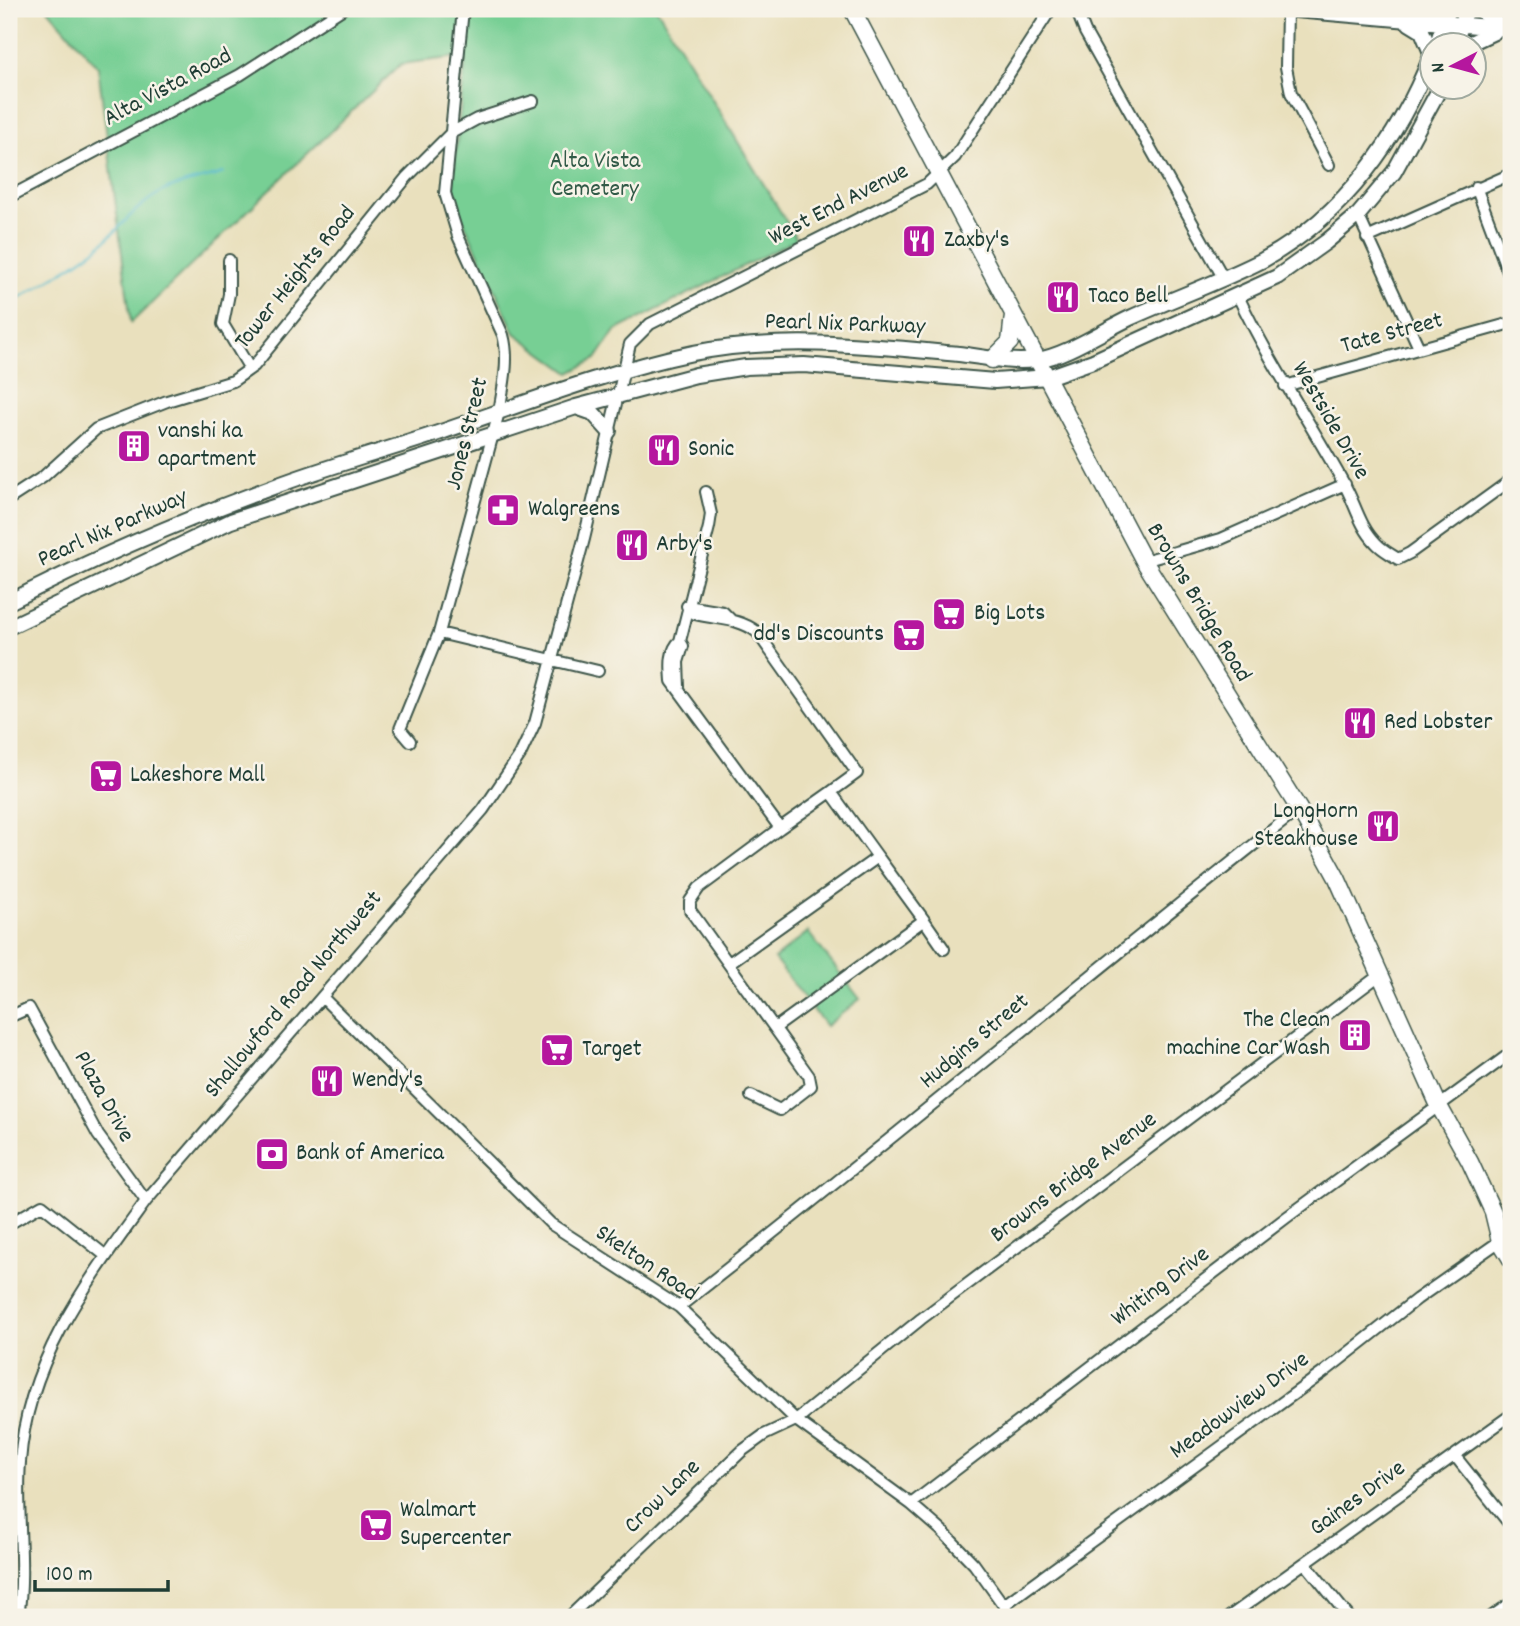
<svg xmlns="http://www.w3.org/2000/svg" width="1520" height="1626" viewBox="0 0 1520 1626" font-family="Dekko,sans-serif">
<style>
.green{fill:#77cf94;stroke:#4b8664;stroke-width:2}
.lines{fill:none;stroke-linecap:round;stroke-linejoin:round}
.stream{stroke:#4db8c9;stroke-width:2.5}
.street-casing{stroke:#3d5549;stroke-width:14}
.secondary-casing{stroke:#3d5549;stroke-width:18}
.primary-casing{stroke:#3d5549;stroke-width:19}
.street{stroke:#fff;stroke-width:10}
.secondary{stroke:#fff;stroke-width:14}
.primary{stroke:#fff;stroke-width:16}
.labels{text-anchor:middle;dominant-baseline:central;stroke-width:5;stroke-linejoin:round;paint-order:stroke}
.street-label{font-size:24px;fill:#1f3d34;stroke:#f7f3e8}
.park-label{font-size:24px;fill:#315a47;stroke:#f7f3e8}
.poi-label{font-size:24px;fill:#1f3d34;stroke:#f7f3e8;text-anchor:start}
</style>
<rect width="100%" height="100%" fill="#f7f3e8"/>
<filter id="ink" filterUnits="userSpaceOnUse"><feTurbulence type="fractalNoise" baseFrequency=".0143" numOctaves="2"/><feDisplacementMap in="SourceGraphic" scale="14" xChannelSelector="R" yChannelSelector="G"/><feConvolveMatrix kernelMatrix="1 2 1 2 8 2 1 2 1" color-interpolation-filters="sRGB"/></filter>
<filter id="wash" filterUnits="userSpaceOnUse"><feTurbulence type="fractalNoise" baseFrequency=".00686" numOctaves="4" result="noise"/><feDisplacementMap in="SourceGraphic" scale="28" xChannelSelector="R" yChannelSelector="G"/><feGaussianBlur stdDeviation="1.57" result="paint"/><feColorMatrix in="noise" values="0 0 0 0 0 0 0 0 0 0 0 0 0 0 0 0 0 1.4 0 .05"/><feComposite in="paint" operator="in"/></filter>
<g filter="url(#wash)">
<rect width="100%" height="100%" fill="#e9e0bd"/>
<path class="green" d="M48,9H657L797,239L615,331L596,359L570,373L515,333L456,205L453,178L466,56L401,64L131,323L98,67Z
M808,932L860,999L826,1026L774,959Z"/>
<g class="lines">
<path class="stream" d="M9,304C38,287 68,270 96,249C119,230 134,207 161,192C181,182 203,180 223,173"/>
</g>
</g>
<g filter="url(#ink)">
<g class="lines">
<g class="street-casing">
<path id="street" d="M1076,9L1085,32L1224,279
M1287,9L1286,67L1291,93L1329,165
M1476,187L1511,280
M9,197L240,75L342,9
M1358,215L1419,348
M1367,238L1511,174
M229,260V294L223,324L250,369
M1237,294C1268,360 1308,419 1343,482C1355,502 1359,526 1376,543C1382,550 1391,554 1398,559L1410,553L1511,480
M1285,386L1511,323
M9,499L43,477L96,429L167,401L233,381L254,366L407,177L451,133L477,119L533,101
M1144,561L1221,539L1345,484
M687,606L723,612L730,619
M691,607L695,614C717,620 738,617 757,632L857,773L831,792L878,857
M439,633L598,671
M680,641C669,651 671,667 672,681L780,828L699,888L690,901V910L809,1076L811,1086L780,1110L751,1096
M679,687L678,662L683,646L680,641L709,527L711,514L706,492
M410,741L400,729L439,633L499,412C503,387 510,360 503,335L458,236L445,193L463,9
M780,828L831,792
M924,920L944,949
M729,963L878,857L924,920L775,1028
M322,997L551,1224L679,1307L796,1420L911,1504L941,1530L974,1564L1012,1617
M9,1017L29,1008L98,1135L146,1201
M9,1224L42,1205L106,1256
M679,1307C888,1144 1090,973 1299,809
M1455,1456L1511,1526
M911,1504L1287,1217L1511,1053
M1305,1563L1349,1617
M1004,1605L1324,1372L1417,1299L1500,1241
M18,1617C26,1566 16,1514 20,1462C27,1360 88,1281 146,1201L483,810L520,755L535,723L584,539L630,344L650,324L927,184L955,157L1051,9
M569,1617L742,1451L764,1435L796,1420L921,1319L1381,974
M1229,1617L1511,1415
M1491,1617L1511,1603"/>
</g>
<g class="secondary-casing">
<path id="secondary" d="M1284,9L1511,29
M1479,9L1503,28
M1413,18L1437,9
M1409,23L1422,31L1432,55
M1436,46L1449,9
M1454,46L1467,9
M1464,46L1494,32
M576,407L593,413L609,431
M9,602C94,558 183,520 273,487C328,466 385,451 441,432C523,404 607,371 693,353C777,336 864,345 948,353C978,355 1006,364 1036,360C1064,357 1104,330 1130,318C1174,298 1220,282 1263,260C1344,216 1399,138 1432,54
M9,627L231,521L576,407L696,375L746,367L804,365L995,381L1048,377L1093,361L1277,277L1326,242L1358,215L1394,172L1440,88"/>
</g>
<g class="primary-casing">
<path id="primary" d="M852,9L1144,561L1299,809L1337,878L1439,1106L1470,1162L1493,1212L1500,1241L1511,1259
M992,360L1010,342L1013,315"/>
</g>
<use href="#street" class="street"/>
<use href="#secondary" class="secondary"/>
<use href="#primary" class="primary"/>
</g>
</g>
<defs>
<g id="restaurant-square" transform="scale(1.75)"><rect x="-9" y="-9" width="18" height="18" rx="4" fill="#b5179e" stroke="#f7f3e8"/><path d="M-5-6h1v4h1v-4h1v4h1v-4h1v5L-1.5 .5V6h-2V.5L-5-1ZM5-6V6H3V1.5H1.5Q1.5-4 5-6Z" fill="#fff"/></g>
<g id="building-square" transform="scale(1.75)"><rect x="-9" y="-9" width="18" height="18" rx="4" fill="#b5179e" stroke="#f7f3e8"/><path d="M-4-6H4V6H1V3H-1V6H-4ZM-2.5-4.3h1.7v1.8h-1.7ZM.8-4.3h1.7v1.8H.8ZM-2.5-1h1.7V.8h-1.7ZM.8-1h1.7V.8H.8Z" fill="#fff"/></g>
<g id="pharmacy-square" transform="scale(1.75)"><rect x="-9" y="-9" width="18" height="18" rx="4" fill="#b5179e" stroke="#f7f3e8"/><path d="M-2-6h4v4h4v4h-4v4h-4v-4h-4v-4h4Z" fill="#fff"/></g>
<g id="supermarket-square" transform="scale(1.75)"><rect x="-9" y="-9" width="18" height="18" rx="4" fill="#b5179e" stroke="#f7f3e8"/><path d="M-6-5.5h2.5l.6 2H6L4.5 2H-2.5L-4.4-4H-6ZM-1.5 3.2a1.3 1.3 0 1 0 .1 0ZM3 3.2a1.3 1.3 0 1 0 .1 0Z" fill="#fff"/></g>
<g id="bank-square" transform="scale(1.75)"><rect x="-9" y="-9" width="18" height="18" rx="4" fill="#b5179e" stroke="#f7f3e8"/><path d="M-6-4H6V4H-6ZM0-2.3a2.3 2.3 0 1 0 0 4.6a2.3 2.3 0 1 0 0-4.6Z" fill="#fff"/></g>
</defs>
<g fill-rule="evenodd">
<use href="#restaurant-square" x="919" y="241"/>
<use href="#restaurant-square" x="1063" y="297"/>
<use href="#building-square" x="134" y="446"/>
<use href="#restaurant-square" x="664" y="450"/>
<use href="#pharmacy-square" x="503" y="510"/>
<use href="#restaurant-square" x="632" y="545"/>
<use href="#supermarket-square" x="949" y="614"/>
<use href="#supermarket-square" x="909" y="635"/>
<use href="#restaurant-square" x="1360" y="723"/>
<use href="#supermarket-square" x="106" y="776"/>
<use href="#restaurant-square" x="1383" y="826"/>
<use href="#building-square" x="1355" y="1035"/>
<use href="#supermarket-square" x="557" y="1050"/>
<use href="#restaurant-square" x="327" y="1081"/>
<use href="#bank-square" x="272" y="1154"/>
<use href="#supermarket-square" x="376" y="1525"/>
</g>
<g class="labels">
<g class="street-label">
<text transform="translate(168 88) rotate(-28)">Alta Vista Road</text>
<text transform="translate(839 205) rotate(-27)">West End Avenue</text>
<text transform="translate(296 278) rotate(-51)">Tower Heights Road</text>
<text transform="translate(845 325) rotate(2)">Pearl Nix Parkway</text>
<text transform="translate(1392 334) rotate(-15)">Tate Street</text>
<text transform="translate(1330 421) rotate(60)">Westside Drive</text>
<text transform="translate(468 434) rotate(-76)">Jones Street</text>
<text transform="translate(113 529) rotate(-24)">Pearl Nix Parkway</text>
<text transform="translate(1198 603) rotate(59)">Browns Bridge Road</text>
<text transform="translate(294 995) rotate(-50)">Shallowford Road Northwest</text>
<text transform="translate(975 1042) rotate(-40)">Hudgins Street</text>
<text transform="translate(103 1097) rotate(61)">Plaza Drive</text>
<text transform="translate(1074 1178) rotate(-37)">Browns Bridge Avenue</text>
<text transform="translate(646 1264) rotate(34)">Skelton Road</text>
<text transform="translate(1161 1287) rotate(-37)">Whiting Drive</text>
<text transform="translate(1240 1406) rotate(-36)">Meadowview Drive</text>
<text transform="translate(663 1497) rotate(-44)">Crow Lane</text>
<text transform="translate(1358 1499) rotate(-36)">Gaines Drive</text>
</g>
<g class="park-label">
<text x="595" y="162">Alta Vista<tspan x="595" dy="28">Cemetery</tspan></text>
</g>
<g class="poi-label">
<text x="944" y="241">Zaxby's</text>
<text x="1088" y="297">Taco Bell</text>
<text x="158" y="432">vanshi ka<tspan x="158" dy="28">apartment</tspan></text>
<text x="688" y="450">Sonic</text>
<text x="528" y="510">Walgreens</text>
<text x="656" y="545">Arby's</text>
<text x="974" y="614">Big Lots</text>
<text x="884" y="635" text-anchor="end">dd's Discounts</text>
<text x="1384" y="723">Red Lobster</text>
<text x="130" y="776">Lakeshore Mall</text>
<text x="1358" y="812" text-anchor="end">LongHorn<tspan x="1358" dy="28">Steakhouse</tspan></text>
<text x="1330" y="1021" text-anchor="end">The Clean<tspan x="1330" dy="28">machine Car Wash</tspan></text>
<text x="582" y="1050">Target</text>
<text x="352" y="1081">Wendy's</text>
<text x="296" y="1154">Bank of America</text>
<text x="400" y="1511">Walmart<tspan x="400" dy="28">Supercenter</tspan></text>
</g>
</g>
<rect width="1520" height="1626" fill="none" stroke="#f7f3e8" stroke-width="35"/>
<g transform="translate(1453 66) rotate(264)"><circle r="33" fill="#f7f3e8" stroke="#a1aaa0" stroke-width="2"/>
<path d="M0-5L12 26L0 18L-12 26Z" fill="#b5179e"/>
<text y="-10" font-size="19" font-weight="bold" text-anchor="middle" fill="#1f3d34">N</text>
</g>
<path d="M35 1580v10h133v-10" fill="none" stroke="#1f3d34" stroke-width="3.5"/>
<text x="46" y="1580" font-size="21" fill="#1f3d34" stroke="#f7f3e8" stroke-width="5" paint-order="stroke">100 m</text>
</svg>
